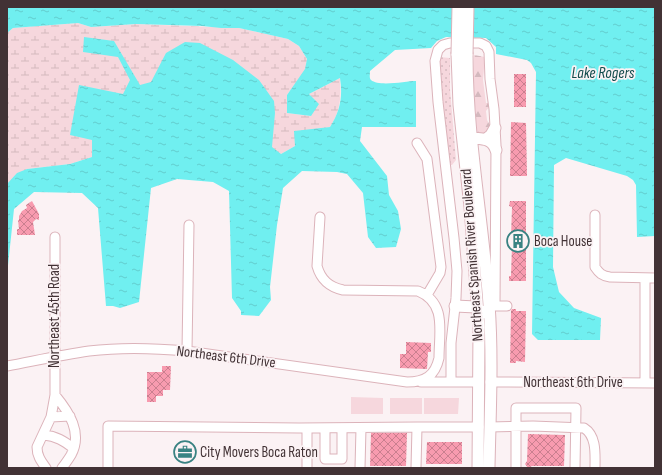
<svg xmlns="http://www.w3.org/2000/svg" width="662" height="475" viewBox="0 0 662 475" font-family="'Sofia Sans Condensed',sans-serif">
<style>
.grass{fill:url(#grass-dots)}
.forest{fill:url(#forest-firs)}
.wetland{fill:url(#wetland-marsh)}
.park{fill:#f6d7dd}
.water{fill:url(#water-ripples)}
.building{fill:url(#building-cross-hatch)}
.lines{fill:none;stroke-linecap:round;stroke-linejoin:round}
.minor-casing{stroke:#dcb3ba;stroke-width:11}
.major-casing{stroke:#dcb3ba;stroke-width:13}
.minor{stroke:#fff;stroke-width:9}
.major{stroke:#fff;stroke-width:11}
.major-bridge-casing{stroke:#dcb3ba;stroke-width:13;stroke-linecap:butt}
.major-bridge{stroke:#fff;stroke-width:11}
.labels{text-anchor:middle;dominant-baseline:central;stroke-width:3.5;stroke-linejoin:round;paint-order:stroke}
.poi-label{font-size:15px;fill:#423235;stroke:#fbf2f4;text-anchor:start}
.street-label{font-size:15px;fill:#423235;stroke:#fbf2f4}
.water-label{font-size:16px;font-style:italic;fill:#124b4c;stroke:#fbf2f4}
</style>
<defs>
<pattern id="grass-dots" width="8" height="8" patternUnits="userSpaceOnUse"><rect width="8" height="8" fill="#f6d7dd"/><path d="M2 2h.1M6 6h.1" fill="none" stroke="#d4b9be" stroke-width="1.8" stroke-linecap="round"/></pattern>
<pattern id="forest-firs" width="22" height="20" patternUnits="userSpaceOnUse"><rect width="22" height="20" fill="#f6d7dd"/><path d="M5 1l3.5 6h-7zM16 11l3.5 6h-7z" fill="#d4b9be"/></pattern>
<pattern id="wetland-marsh" width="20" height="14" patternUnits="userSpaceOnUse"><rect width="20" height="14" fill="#f6d7dd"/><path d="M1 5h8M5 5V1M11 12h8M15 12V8" fill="none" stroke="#d4b9be"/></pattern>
<pattern id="water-ripples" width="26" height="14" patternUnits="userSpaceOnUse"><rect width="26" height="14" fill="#70eff0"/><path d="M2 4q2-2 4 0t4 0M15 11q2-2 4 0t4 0" fill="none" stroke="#62cdce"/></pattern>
<pattern id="building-cross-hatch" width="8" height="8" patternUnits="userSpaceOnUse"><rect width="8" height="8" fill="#f89baf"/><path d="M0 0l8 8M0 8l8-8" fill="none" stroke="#ca7f8f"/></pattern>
</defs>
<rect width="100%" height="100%" fill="#fbf2f4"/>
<path class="grass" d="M439,57L450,58V89L456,160L452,165H449L438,60Z"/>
<path class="forest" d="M474,55L485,57L483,80L486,103H490V107H489L486,111L487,120L491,127L487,134L479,135L477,131L473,81Z"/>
<path class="wetland" d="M78,23L91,27L136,24L239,28L288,39L299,46L307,59L306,69L287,95V113L311,116L309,94L340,78C341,98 341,110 330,127L315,130L295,146L281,154L92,157L70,164L27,169L7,184V33L13,28Z"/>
<path class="park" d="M351,397L383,398V414H351Z
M390,398H422V414H390Z
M424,398H459L458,414H424Z"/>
<path class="water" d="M7,7H655V236L637,237L636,185L633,180L627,176L566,158L554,165L553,267L559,292L574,308L601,318L600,340H538L532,334L536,72L531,63L527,60L496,54V47L486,38L446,37L437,41L431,48L395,50L370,71C370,74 369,78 371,80C379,87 406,81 416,81V127H362L360,141L387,176L389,195L398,211L401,229L396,247L376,248L368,237L363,193L347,174L337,172L302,171L283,188L277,225L270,287L271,300L259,316L241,315V311L232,298L229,191L213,182L177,179L151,188L139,302L120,308L113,306H106L98,208L82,193L34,192L14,209L7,275V184L17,173L27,169L70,164L92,157V140L70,135L79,85L123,94L130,80L118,57L83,52L84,37L114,41L140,85L151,82L166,53L185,42L200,43L233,60L259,80L274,101L275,113L272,147L281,154L295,146L294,131L330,127C340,111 343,97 340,78L309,94L319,104L311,116L287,113V95L305,69L307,59L299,46L288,39L239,28H221L202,26L136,24L91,27L78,23L13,28L7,33Z"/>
<path class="building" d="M514,74H526V107H514Z
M511,122L526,123L527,176H510Z
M32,201L39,214V220L36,219L33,222L35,235H17V229H19L18,220H19V216L22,211L27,208L26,205Z
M510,201H526V281H509V276H511L512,245H510V237H511L512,207L509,206Z
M512,309H516V311H526L525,362L516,361V363H510L511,311Z
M406,342L431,343V352H428L427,369L400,368V354H406Z
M162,366H171L170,390H163V396H156V402H147V372H162Z
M371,433H407L406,466H370Z
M528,434L565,435L564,466H532L528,468L525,464L527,461Z
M427,442H462V464H426Z"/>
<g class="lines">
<g class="minor-casing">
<path id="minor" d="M417,143L427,159L441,267L440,273L427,295
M595,215V267C599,273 602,276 610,277L655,278
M187,351L189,225
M7,366C34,361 61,355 89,351C121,347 154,348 187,351L407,382C425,382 435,376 439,358C439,331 447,303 418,291L343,290C329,287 321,280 317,266L320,217
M451,381V343L456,298L457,271L454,238L438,102L435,61L438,50L443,45L450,43H480L486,46L489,52L490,79L494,109L496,145L495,306H507
M421,382H479
M490,382L655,383
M645,383V278
M55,395C69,412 83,433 71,455C68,460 65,464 62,468
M51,417L70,416
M490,427L533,426L584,428C597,436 595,455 595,468
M325,428V459H342V428
M44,435C56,436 64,441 73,448
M46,468C41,461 37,456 37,447L51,417L55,395V237
M108,468V426L299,428L417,427
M307,468V428
M360,468L361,428
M416,468L417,427H479
M516,468V408H576L575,468"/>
</g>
<g class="major-casing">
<path id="major" d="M457,54L459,105L470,207L479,328L478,468
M467,54C467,138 483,221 489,304C493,359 490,414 489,468
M472,138C483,139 492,138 496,150
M486,139L491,135L495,128
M455,306L476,307L483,313"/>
</g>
<use href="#minor" class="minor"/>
<use href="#major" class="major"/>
<g class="major-bridge-casing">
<path id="major-bridge" d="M457,54L458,7
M467,54L468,7"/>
</g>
<use href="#major-bridge" class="major-bridge"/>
</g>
<defs>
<g id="building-ring" transform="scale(1.15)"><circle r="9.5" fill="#fbf2f4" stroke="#398282" stroke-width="1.5"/><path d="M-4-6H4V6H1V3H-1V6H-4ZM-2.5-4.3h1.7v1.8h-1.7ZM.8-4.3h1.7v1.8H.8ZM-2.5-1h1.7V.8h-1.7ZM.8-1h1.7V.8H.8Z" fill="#398282"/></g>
<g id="office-ring" transform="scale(1.15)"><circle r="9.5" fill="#fbf2f4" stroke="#398282" stroke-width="1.5"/><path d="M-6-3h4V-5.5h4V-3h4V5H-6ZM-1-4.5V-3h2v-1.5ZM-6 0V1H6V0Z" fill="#398282"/></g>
</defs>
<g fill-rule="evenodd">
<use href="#building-ring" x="518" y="241"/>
<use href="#office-ring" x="185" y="452"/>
</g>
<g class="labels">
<g class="poi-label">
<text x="534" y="241">Boca House</text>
<text x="200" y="452">City Movers Boca Raton</text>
</g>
<g class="street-label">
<text transform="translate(472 255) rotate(-94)">Northeast Spanish River Boulevard</text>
<text transform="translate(54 316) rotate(-90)">Northeast 45th Road</text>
<text transform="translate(226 357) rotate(7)">Northeast 6th Drive</text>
<text x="573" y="382">Northeast 6th Drive</text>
</g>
<g class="water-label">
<text x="603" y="73">Lake Rogers</text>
</g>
</g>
<rect width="662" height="475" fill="none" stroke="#423235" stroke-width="16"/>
</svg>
